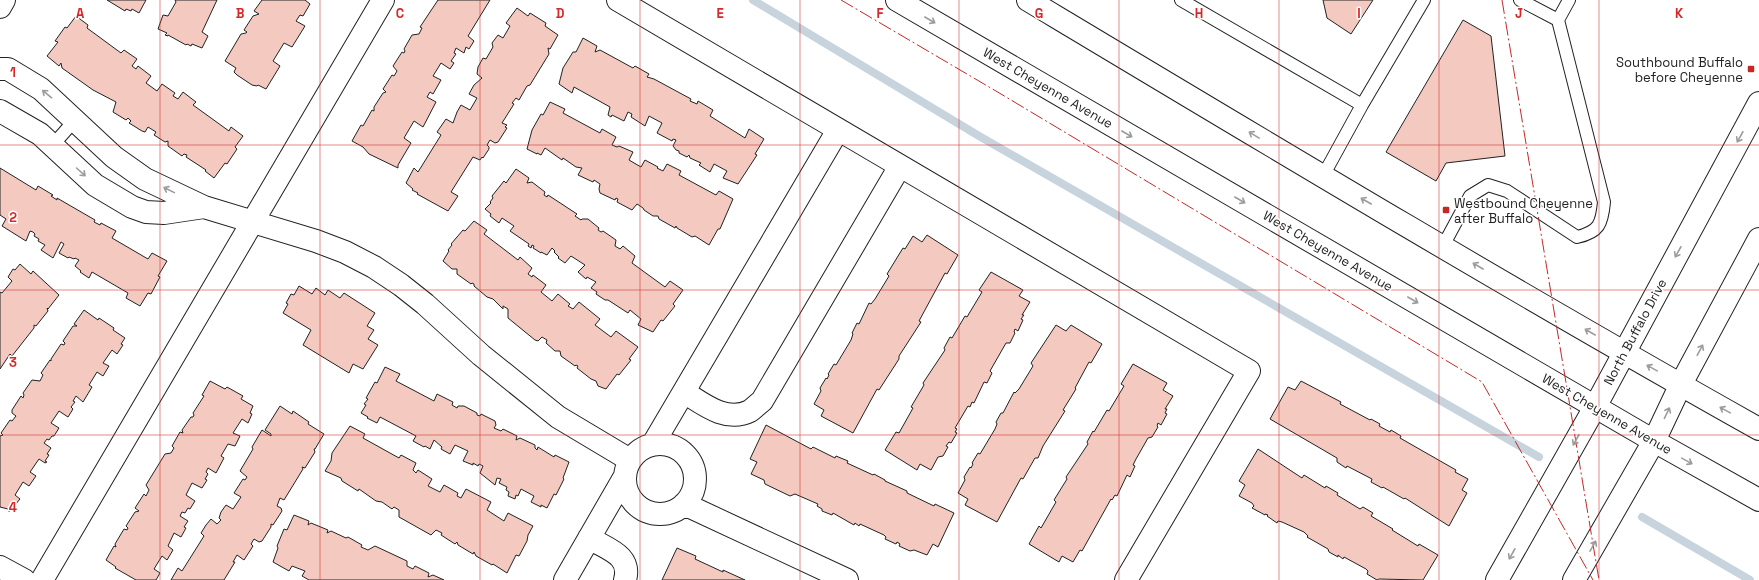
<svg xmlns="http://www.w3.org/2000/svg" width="1759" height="580" viewBox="0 0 1759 580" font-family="'Space Grotesk',sans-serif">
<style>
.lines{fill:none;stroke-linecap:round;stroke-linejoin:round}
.stream{stroke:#c7d3dd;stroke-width:8}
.building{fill:#f3c9c0;stroke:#222}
.lane-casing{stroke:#222;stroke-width:14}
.street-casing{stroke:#222;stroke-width:24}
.secondary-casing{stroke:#222;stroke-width:24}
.primary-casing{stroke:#222;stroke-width:24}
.lane{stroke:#fff;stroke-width:12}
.street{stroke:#fff;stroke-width:22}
.secondary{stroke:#fff;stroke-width:22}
.primary{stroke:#fff;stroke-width:22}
.power{stroke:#c62828;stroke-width:1;stroke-dasharray:14 3 2 3;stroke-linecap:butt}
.oneway{stroke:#9c9c9c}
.grid{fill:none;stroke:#d62828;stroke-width:1;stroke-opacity:0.55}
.poi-dot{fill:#c62828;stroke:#fff;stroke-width:1.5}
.labels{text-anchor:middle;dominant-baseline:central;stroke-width:3;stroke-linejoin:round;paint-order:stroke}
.poi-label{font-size:13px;fill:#222;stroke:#fff;text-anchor:end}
.street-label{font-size:13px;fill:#222;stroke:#fff}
.grid-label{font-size:13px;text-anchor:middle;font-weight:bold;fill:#d62828;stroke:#fff;stroke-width:3;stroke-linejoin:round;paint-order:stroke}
</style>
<rect width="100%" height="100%" fill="#fff"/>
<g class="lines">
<path class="stream" d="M753,0L979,136L1539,457
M1642,517L1750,580"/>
</g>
<path class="building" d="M107,0H146L139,13L132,9L131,11L126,9L125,11Z
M175,0H217L202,32L208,36L202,48L192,44L191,46L187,44L186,45L168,35V36L165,35L167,33L158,29L163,15L168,16L176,2Z
M262,0H305L310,4L303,16L300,15L296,21L305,26L292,47L284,43L273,61L280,66L266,89L258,85L257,86L252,85L237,75L234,72L236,68L225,61L241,34L246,33L247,32L244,30L253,16L259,14L254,11Z
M438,0H490L468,36L474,41L469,49L466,47L464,53L456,48L454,53L456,54L451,61L454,63L450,69L441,63L433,76L441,80L433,94L430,92L427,97L436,102L423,127L414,121L404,138L411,143L398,165V168L369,154L363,147L352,141L361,125L363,126L372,110L374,111V107L383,93L386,92L383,89L392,75L394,76L397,71L393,66L402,52L404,53L405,51L404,49L412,35L419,34L422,28L420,27Z
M1323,0H1373L1351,34L1327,18Z
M517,8L528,16L530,13L546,23L545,26L558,35L550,49L548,48L549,54L530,85L527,86L519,100L516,98L512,103L514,104L502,123L507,125L505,127L507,128L498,142L495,143L490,140L487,145L489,147V149L483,158L482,157L480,160L473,157L451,192L458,196L448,211L417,194L418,193L412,190L413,189L406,183L414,168L418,172L441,135L437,132L446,119L453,123L457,112L461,105L470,110L477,98L469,94L474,85L482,78L477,74L478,67L483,58L486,59L493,47L492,43L498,35L503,38L510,26L506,23Z
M76,16L88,25L87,28L121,53L124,50L137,59L132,66L136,69L138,66L151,76L146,83L157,91L162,84L175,93L173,96L178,99L183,92L196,102L193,105L229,131L231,127L243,136L235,147L237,149L227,164L225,163L214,178L205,171L206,170L186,157L187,155L184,154L182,156L168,146V141L165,142L154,135L156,132L148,127L145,132L142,131L129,123L131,121L128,118L126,120L113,112L116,102L93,90L62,68L61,63L59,66L47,56L58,42L55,41L65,27L67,28Z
M1463,20L1491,36L1505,156L1446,163L1436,181L1386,152Z
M583,38L597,46L595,52L600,50L633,68L635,66L649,74L647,77L654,79L691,99L690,101L697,104L698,101L713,110L710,116L745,138L749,129L764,139L755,154L757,155L738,184L723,178L727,171L714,164L710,172L699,165L701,163L690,158L689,155L687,157L679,153V151L676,150L673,146L676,140L673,139L672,141L657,133L662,123L649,116L645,126L631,117L632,114L628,112L624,121L612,115L611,117L608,115L610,107L574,87L572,93L559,84L563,68L573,52H576Z
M550,102L565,109L563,113L600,133L602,129L616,137L612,145L617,147L619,146L633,152L629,160L641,167L645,160L658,167L657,168L663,171L667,164L681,171L679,175L716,195L719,191L733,199L720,229H718L709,245L695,236L692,237L677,228L676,226L675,228L659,219L658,216H653L644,210L643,208L637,204L632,210L617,202L618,199L616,198L615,200L600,193L599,189L600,184L594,180L593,182L578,175L582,168L576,167L563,158L562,160L545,148L541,155L537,153V154L527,149L532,130L541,114L543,115Z
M0,168L36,190L38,186L53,195L51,196L57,200V198L95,220L94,222L100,225L101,223L116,231L112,238L148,259L152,253L167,261L158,276L160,277L151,294L148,293L140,306L126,298L128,293L92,272L89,278L80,272L81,271L75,266L79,260L75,258L74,259L69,257L68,258L59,253L64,244L61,242L53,258L41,250L45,245L38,241L39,239L34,236L35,234L33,232L30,231L26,241L2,226L6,219L0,215Z
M516,169L529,178L527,183L532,182L545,192L544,195L547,197L548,195L577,214L575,216L581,220L582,219H588L599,228L598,230L601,232L603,231L616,240L615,246L620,249L623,246L635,256L632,263L665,287L670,281L683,290L673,304L675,306L663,321L661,320L653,332L638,325L641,319L630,310L628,313L608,300H605L596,294L597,292L591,288L596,282L587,277L586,279L578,272L585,265L571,256L565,263L558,258L559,257L554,252L555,251L552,248L547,255L541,252V253L533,248L534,246L532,245L531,248L528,246L529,244L510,231L514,226L502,218L499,223L490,216L491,214L485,209L491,203L490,202L493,198L492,196L504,181L506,183Z
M474,221L487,230L484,234L518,260L520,257L532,268L528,274L532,277L533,275L546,285L541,292L552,301L558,294L570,304L568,306L573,309L579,302L600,319L595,325L611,337L616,331L638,347L629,359L631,360L619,375L617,374L606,389L598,386L596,381L591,379L577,368L578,366L576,365L575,366L561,356L560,351H555L546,343L547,340L542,337L538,341L535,340L508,318V309L503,306V309L493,299L487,297L474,286V284L472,283L471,284L457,274V269H452L443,261L449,251L448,250L452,245L451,244L463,230L465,231Z
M927,235L958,255L947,274L945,273L919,321L921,322L899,356V359L879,390L877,389L853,433L821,416L824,410L814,404L821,391L820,388L826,378L827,379L829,375L828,374L834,364L836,365L851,340L853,334L852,333L857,323L859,324L869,303L871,304L875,299L889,276L887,274L903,248L905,249L913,236L922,242Z
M20,264L31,274L33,271L59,295L48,309L47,308L48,311L36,326L34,325V328L12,356L10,354L0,369V292L2,293L12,281L8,277L13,269L15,270Z
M991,272L1023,290L1019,296L1030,302L1022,315H1024L1021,319L1023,320L1018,331L1015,329L1014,332L1015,333L1010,343H1006L990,371L992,373L987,383L984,382L974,403L972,402L970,407L968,406L955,428L957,429L955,432L957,433L951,443L949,442L946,446L948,447L943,456L938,457L931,470L920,464L917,470L885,450L896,432L899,433L913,408L911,407L924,385L923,383L945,350L944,348L950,337L952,338L965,316L967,317L982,292L979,290Z
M299,286L312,294L316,288L325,295L328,290L340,298L344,293L375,313L367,326L374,330L368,339L378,345L363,369L353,364L349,373L303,345L311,330L283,313L288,304L286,303L291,294L294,295Z
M84,310L98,320L99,318L114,328L113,330L125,338L121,344L123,345L117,354L112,350L103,363L109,366L103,376L97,372L89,385L92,387L83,402L76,396L73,401L75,402L71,407L73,409L68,417L59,411L51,423L59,428L54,436H52L49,440L47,439L44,443L51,448L47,454L49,455L45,461L47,462L45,463L39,459L30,472L36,476L29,486L23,482L15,495L20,499L9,512L8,509L0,507V436L3,435L1,433L10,420L12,421L16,416L12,413V410L21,396L23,398L24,395L23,393L32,380L40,381L43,375L41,373L50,360L51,361V359L61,344L64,345L65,343L63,341L73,326H77L74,324Z
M1056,325L1066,331L1071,325L1102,344L1091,363L1089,362L1075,388L1076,389L1063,410L1065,411L1043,446L1038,458H1035L1023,479L1021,478L997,522L965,505L968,499L958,493L965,480L964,477L970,467L971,468L973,464L972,463L978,453L980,454L995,429L997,424L996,422L1001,413H1003L1014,392L1015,393L1019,389L1033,366L1031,363Z
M1133,364L1167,383L1163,390L1173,396L1165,409H1167L1165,413L1167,414L1161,425L1158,423L1157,426L1158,427L1152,437L1148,438L1136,459L1133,465L1135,466L1130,477L1127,475L1117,496L1115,495L1112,500L1111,499L1082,551L1080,550L1073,562L1062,556L1059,562L1029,544L1039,526L1041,528L1056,502L1054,500L1067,479L1066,477L1088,444L1087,442L1093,431L1094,432L1107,410L1109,411L1124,386L1121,384Z
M385,367L400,374L396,381L434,401L437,394L453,402L452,405L457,408L458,406H464L477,413V415L480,416L481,414L495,421L496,425L494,428L501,431L503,429L517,436L516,440L520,438L535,445V448L537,450L538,447L554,457L555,455L569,462L563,478L564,479L556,495L554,494L547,508L541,505V507L531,502L534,496L521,489L518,496L516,495L515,499L508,496L509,492L506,490L507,487L499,483L501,479L497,478L495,485L480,473L483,466L479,464L478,466L473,463V465L463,461L468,451L455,445L450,454L441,449L442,447L434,440L430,449L425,446L424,447L413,441L416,436L380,417L377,423L367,418L368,417L361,413L366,405L364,404L368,399L366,398L375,382L377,383Z
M210,381L225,389L227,387L243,396L241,399L253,406L250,413L252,414L248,423L242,419L233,433L240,436L235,446L228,444L221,456L224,458L216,473L208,468L206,472L208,474L205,479L207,480L202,488L192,483L186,495L195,501L190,509L188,508L185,513L182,512L180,516L188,521L184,527L186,528L181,537L174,533L168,546L173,550L167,560L162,556L154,569L160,573L156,580H136L115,568L116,567L106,560L114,546L116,547L115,544L124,529L127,530L128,528L126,526L135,512L139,511L135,508L144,494L146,496L149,490L146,485L165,454L171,453L174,448L172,446L180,432L183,433L182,430L191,417H193L194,415L193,413L204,396L202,395Z
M1301,381L1341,402L1340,404L1370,420L1371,419L1380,424L1379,426L1390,432L1391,430L1401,436L1400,438L1456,470L1455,472L1468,479L1462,490L1467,493L1449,526L1405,498L1404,499L1383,487L1382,488L1371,482L1372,479L1347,466L1346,468L1337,462V458L1270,419L1288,387L1295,390Z
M280,406L292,414L293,411L309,422L308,424L324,434L315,449H314L315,452L305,468L302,467L303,469L284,500L280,498L277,506L281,508L282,511L273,525L271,524V527L262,541L259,542L254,539L251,544L253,546L244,560L237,555L233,562H235L224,580H171L178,568L182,571L204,536L201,533L206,525L211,519L217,524L221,520L219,518L221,512L226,505L233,509L241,497L234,493L243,479L245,480L247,477L240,471L253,449L252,447L262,430L271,436V434L265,430Z
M766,425L811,449L813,447L835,458L836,456L848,461L847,463L873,475L874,474L885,480V481L907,491V493L934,506L935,504L954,513L938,547L933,544L927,555L914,550L910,551L899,546L900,544L897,542L896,544L885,539L886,537L884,535L860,524L859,526L855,523L854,525L833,513L832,515L822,511V509L817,506L818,504L795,494L790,496L765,484L764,480L751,474L757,462L750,459Z
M350,426L365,434L363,438L399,458L401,455L416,463L413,470L416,473L418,470L432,479L428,486L440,492L444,485L458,493L457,496L461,498L466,489L491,502L487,510L504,521L508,513L533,526L528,535L527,541L519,556L516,555L507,573L493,564L492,565L476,556L474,552L473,554L458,545L457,542L455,544L441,535L442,533L436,530L431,535L399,517V510L394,507L392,509L382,502L376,501L359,489L358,491L342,481L341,478L325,471L331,461L332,453Z
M1258,449L1302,478L1304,475L1325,488L1326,486L1338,493L1337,495L1360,509L1363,507L1373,513L1371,516L1393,529L1392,530L1418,546L1419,544L1438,555L1423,580L1379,579L1377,580L1367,574L1368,571L1366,569L1344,557L1343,559L1338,555V557L1329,552L1328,549L1307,537L1308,536L1304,532L1282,522L1278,521L1277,523L1267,516L1268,515L1265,514V515L1252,508L1254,506L1252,503L1239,496L1245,485L1239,481Z
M294,515L309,521L308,525L311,523L328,530L327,533L331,531L346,538L348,537L362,545L361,547L368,550L375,546L407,561V566L413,569L415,566L429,573L428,577L433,575L444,580H309L302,576L305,571L292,566L289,571L273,562L278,548L277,546L284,529L287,530Z
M677,548L696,556L695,559L723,572V570L745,580H662Z"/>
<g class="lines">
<g class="lane-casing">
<path id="lane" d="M1181,0L1362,105L1323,176
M1520,0L1558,20L1569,0
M1362,105L1424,0
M52,146L75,120
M1443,246L1470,196L1488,185L1507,191L1577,237C1599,232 1602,224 1604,202L1558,20"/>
</g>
<g class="street-casing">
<path id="street" d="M618,0L1249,371L1126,580
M0,69H8L41,89L114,157L145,179L204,207L316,241L345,252L374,267L401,285L425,304L481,355L558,417L630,460
M0,111L40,134L95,185L132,207L146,212L164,213L204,207
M684,392C703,404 726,423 750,411C754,408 758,404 762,401L900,166
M653,444L838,130
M625 479a35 35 0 1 1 70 0a35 35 0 1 1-70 0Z
M684,504L847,580
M589,538C607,549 632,555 625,580
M0,567L24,580
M42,580L383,0
M565,580L625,476"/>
</g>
<g class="secondary-casing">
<path id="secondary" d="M0,7L4,0
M1497,580L1595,407L1759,103
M1574,580L1654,441L1681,384L1759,239"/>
</g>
<g class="primary-casing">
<path id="primary" d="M897,0L1654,441L1759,500
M1028,0C1270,145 1513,291 1759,429"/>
</g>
<use href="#lane" class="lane"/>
<use href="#street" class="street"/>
<use href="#secondary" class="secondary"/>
<use href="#primary" class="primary"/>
<path class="power" d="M841,0L1001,94L1482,382L1593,580
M1502,0L1599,580"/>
</g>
<defs><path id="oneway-shaft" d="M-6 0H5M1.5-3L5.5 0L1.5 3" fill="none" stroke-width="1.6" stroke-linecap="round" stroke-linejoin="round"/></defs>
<g class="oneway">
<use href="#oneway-shaft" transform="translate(930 20) rotate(30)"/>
<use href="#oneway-shaft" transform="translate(47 94) rotate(-141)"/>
<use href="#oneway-shaft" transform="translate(1127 134) rotate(30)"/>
<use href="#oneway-shaft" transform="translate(1254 135) rotate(-149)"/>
<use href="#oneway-shaft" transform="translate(1740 137) rotate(119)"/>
<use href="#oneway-shaft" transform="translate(81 172) rotate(42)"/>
<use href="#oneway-shaft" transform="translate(169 190) rotate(-154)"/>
<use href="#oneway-shaft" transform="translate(1240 200) rotate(30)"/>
<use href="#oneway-shaft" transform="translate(1366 201) rotate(-150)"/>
<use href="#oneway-shaft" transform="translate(1678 252) rotate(119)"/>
<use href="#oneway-shaft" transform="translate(1478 266) rotate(-150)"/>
<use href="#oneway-shaft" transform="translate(1413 300) rotate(30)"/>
<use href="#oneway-shaft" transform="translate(1590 332) rotate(-150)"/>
<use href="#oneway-shaft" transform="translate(1700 350) rotate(-62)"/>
<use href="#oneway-shaft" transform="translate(1652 368) rotate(-151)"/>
<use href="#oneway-shaft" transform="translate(1725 410) rotate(-151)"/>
<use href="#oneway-shaft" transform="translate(1667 413) rotate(-64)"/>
<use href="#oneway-shaft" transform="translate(1576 440) rotate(119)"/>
<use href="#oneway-shaft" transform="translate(1687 461) rotate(29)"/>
<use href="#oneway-shaft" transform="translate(1593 546) rotate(-60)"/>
<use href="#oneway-shaft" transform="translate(1512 554) rotate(119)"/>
</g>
<path class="grid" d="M160,0V580M320,0V580M480,0V580M640,0V580M800,0V580M959,0V580M1119,0V580M1279,0V580M1439,0V580M1599,0V580M0,145H1759M0,290H1759M0,435H1759"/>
<g class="poi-dot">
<rect x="1747" y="65" width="8" height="8" rx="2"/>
<rect x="1442" y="206" width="8" height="8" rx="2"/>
</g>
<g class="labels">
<g class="poi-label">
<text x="1743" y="62">Southbound Buffalo<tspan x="1743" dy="15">before Cheyenne</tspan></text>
<text x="1454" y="203" text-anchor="start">Westbound Cheyenne<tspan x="1454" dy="15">after Buffalo</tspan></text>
</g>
<g class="street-label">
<text transform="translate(1048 88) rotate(30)">West Cheyenne Avenue</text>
<text transform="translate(1328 251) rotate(30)">West Cheyenne Avenue</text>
<text transform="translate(1635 332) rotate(-62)">North Buffalo Drive</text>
<text transform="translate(1607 414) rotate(30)">West Cheyenne Avenue</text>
</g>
</g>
<g class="grid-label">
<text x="80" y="18">A</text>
<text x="240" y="18">B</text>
<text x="400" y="18">C</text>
<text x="560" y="18">D</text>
<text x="720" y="18">E</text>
<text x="880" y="18">F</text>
<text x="1039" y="18">G</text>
<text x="1199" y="18">H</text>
<text x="1359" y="18">I</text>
<text x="1519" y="18">J</text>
<text x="1679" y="18">K</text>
<text x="13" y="77">1</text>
<text x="13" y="222">2</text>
<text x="13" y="367">3</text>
<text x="13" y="512">4</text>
</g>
</svg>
